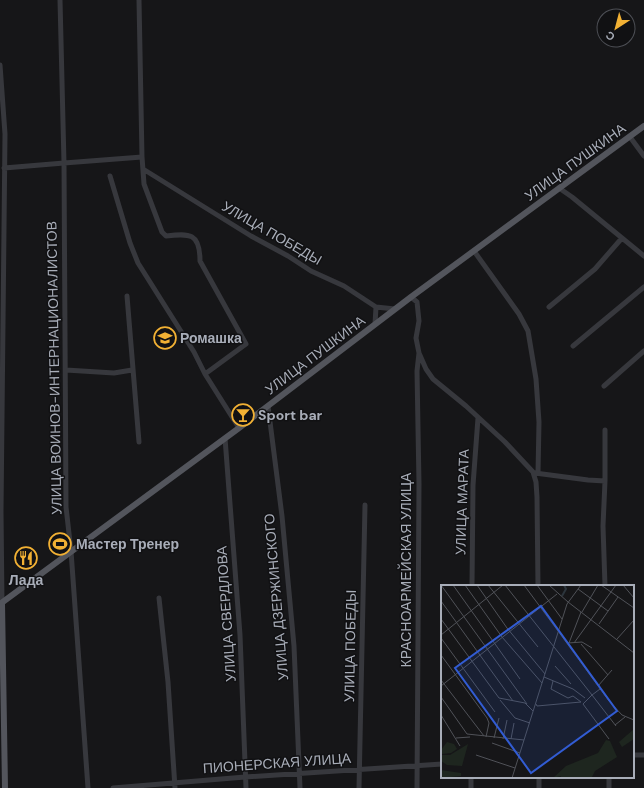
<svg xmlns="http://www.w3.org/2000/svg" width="644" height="788" viewBox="0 0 644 788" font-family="'DM Sans',sans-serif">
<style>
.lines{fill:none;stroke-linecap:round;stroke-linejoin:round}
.minor{stroke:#37383d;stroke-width:5}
.major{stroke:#53555c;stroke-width:6}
.labels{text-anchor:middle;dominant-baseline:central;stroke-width:3;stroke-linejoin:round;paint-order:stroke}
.street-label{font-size:14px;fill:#a8adb8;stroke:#111113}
.poi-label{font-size:14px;font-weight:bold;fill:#a8adb8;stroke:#111113;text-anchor:start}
.inset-river{fill:none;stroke:#2c353c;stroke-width:2}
.inset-road{fill:none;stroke:#505258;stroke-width:1}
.view{fill:#325cd3;fill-opacity:0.15;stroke:#325cd3;stroke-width:2}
.inset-edge{fill:none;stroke:#a8adb8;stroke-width:2}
</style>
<rect width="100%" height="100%" fill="#161618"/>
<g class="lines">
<path class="minor" d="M60,0L64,163L142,157L139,0
M0,65L5,134L1,511L2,603
M630,137L644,156
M142,157L144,184L162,232L166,236C190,233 200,233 200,261L246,344L205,374
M4,168L64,163L66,507L71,551L88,788
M143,169L251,236L288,256L311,271L344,286L376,307L375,324
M110,176L130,243L138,263L194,352L205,374L239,428
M559,188L572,197L644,256
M474,251L519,314L528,331L536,379L539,422L538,473
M127,296L139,442
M411,297L417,302L419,321L416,338L419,353L426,369L433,379L466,406L505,442L533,472L536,482L537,497L538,586
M376,307L395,309
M549,307L595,269L622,238
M573,346L644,287
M66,370L114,373L132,370
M604,386L644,351
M268,406L282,516L294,646L300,788
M605,430V481L603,526L605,586
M225,438L240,635L246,788
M535,473L588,480L605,481
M472,586L473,485L478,418
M159,598L168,682L175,788
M633,755H644
M113,788L245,777L442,764
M359,788L365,505
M417,788L419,484L417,371L419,353
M471,788V777
M539,788V777
M609,788V777"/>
<path class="major" d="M2,603L5,788
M0,604L239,428L411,297L644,126"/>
</g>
<defs>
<g id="school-ring" transform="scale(1.15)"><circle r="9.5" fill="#111113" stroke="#f2b134" stroke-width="1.5"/><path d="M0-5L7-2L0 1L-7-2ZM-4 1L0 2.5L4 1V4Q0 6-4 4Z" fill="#f2b134"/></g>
<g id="bar-ring" transform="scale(1.15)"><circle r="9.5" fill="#111113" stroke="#f2b134" stroke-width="1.5"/><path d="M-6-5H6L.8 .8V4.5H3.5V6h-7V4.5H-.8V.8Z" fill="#f2b134"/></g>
<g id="stadium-ring" transform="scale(1.15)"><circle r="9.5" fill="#111113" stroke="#f2b134" stroke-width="1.5"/><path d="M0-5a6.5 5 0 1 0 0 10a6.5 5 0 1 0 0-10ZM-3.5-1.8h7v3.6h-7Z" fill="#f2b134"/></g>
<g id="restaurant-ring" transform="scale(1.15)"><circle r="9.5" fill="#111113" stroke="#f2b134" stroke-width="1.5"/><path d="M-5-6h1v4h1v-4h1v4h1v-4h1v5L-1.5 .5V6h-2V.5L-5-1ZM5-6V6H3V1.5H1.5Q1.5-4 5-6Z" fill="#f2b134"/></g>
</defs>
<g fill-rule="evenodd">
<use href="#school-ring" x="165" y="338"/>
<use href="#bar-ring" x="243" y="415"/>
<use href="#stadium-ring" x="60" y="544"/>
<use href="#restaurant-ring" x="26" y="558"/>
</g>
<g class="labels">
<g class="street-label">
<text transform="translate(575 162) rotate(-36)">УЛИЦА ПУШКИНА</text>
<text transform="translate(272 233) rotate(30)">УЛИЦА ПОБЕДЫ</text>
<text transform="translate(315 355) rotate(-37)">УЛИЦА ПУШКИНА</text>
<text transform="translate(54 368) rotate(-91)">УЛИЦА ВОИНОВ-ИНТЕРНАЦИОНАЛИСТОВ</text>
<text transform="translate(462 502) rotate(-88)">УЛИЦА МАРАТА</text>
<text transform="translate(406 570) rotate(-90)">КРАСНОАРМЕЙСКАЯ УЛИЦА</text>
<text transform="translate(276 597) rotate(-95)">УЛИЦА ДЗЕРЖИНСКОГО</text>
<text transform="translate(226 614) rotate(-94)">УЛИЦА СВЕРДЛОВА</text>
<text transform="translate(350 646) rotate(-89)">УЛИЦА ПОБЕДЫ</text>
<text transform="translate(277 763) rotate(-4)">ПИОНЕРСКАЯ УЛИЦА</text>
</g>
<g class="poi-label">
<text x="180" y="338">Ромашка</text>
<text x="258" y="415">Sport bar</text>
<text x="76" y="544">Мастер Тренер</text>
<text x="26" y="580" text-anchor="middle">Лада</text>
</g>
</g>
<g transform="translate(441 585)">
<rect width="193" height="193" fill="#161618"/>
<path d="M193,144V154L181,162L178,157ZM165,155L169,156L176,172L154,186L151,192L119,193L120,191L112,193L125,181L157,168ZM6,157L13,159L16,164L10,168L1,169L0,165ZM27,159L21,181L6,180L0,176V170H9ZM0,185L20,188V191L0,193Z" fill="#1e261f"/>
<path class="inset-river" d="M121,11L125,4L123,0"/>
<path class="inset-road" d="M0,0L86,119M12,0L79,94M24,0L61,52L101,98M36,0L66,43L104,89M47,0L97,62M64,0L151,110L159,104M83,0L117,46M96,0L121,34M108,0L127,17M160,0L193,23M182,0L193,13M137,4L167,26M0,16L72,116M127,17L193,68M141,27L157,0M0,34L58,113L84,118L92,126M158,39L177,12M117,46L168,116L181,130L193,135M0,50L62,0M0,53L54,127M176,54L193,35M127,58L141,57L151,63M128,58L140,27M133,58L175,0M140,59L167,90M0,70L46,133L48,138L45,152M114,81L130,99M103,92L132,104L144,113M0,95L43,151M112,96L110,104L127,113L132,111L140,117M0,101L116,9M157,101L171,85M0,112L26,149L83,155M59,115L74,133L89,138M95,119L96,121L140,117M0,130L19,161M174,140L184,132M15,153L29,152M53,153L58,133M62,154L66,135M70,154L73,138M168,154L142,119L151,110L175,141M51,158L79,168M35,170L74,183M71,193L126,19L140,0"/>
<path class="view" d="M100,21L176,126L90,188L14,83Z"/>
<rect width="193" height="193" class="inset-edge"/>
</g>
<g transform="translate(616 28) rotate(216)"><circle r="19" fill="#111113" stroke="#4d4f55"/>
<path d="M0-3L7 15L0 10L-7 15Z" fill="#f2b134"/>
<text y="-6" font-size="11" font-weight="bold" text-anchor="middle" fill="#a8adb8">С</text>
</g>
</svg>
